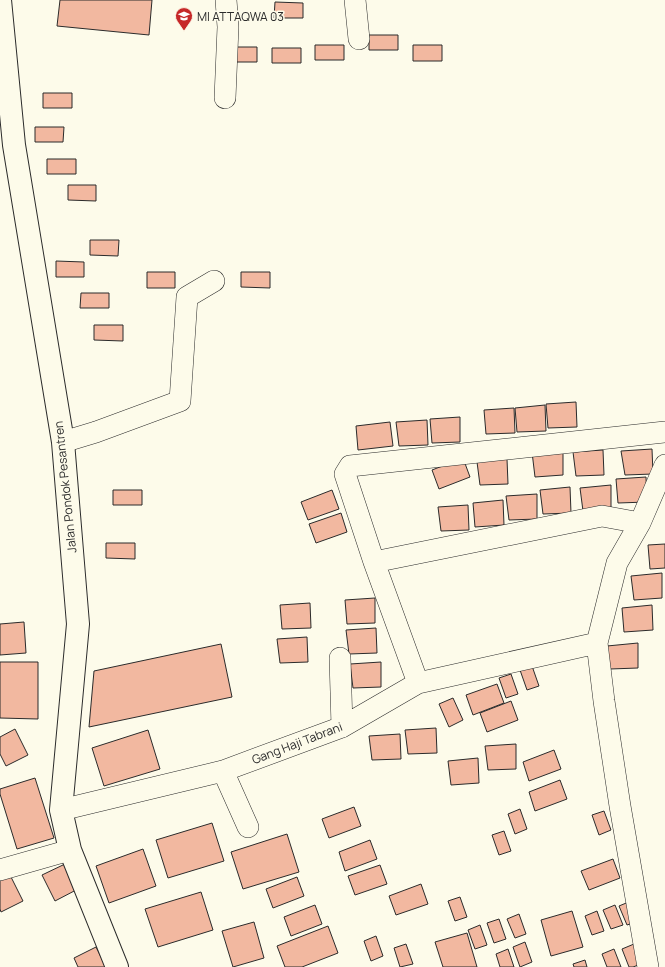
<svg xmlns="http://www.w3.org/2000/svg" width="665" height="967" viewBox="0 0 665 967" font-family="Manrope,sans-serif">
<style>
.building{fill:#f2b8a0;stroke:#2b2b2b}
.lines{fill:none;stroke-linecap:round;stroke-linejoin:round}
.street-casing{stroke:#2b2b2b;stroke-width:22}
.secondary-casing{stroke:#2b2b2b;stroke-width:24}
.street{stroke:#fdfbea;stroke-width:21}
.secondary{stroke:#fdfbea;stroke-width:22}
.labels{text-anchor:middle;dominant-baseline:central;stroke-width:3;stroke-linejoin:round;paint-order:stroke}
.poi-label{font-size:12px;fill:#2b2b2b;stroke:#fdfbea;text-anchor:start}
.street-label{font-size:12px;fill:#2b2b2b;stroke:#fdfbea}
</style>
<rect width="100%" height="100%" fill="#fdfbea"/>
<path class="building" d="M60,0H152L149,35L57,26Z
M275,2L303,3V18H274Z
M369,35H398V50H369Z
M315,45H344V60H315Z
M413,45H442V61H413Z
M229,47H257V62H229Z
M272,48H301V63H272Z
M43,93H72V108H43Z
M35,127H64L63,142H35Z
M47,159H76V174H47Z
M68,185H96V201L68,200Z
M90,240H119L118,256L90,255Z
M56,261L84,262V277H56Z
M147,272H175V288H147Z
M241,272H270V288L241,287Z
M81,293H109V308H80Z
M94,325H123V341L94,340Z
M576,402L577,427L548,428L546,404Z
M545,405L546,431L517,432L515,408Z
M514,408L515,433L486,434L484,410Z
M460,417V442L432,443L430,419Z
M427,420L428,445L399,446L396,422Z
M390,422L393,446L358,450L356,426Z
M652,449L653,474L625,475L621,451Z
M563,450V475L535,477L532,452Z
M603,450L604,475L576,476L573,452Z
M463,458L470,477L439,489L432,470Z
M507,459L508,484L480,485L477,462Z
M646,477L647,502L618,503L616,479Z
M611,485V510L583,511L580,488Z
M570,487L571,513L543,514L540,490Z
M113,490H142V505H113Z
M332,490L339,509L308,520L301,502Z
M537,494V519L509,520L506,496Z
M503,500L504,525L475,527L473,503Z
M468,505L469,530L441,531L438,507Z
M341,513L347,532L316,543L309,524Z
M106,543H135V559L106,558Z
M665,544V568L650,569L648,545Z
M662,573V598L634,600L631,576Z
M375,598V623L347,624L345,600Z
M310,603L311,628L282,629L280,605Z
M652,605L653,630L624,632L622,608Z
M24,622L26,653L0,655V624Z
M376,628L377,653L349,654L346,630Z
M307,637L308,662L280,663L277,639Z
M638,643V668L610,669L607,646Z
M221,644L232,697L89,727L94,671Z
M0,662H38V719L0,718Z
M381,662V687L353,688L350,664Z
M532,666L539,686L527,690L520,670Z
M511,674L518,694L506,698L499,678Z
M497,684L504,703L473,715L466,695Z
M453,698L463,720L449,727L439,704Z
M511,701L518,720L487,732L480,713Z
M436,728L437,753L408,754L405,730Z
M15,729L28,755L6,766L0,754V737Z
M148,730L160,769L104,786L92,748Z
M400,734L401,759L372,760L369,736Z
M516,744V769L488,770L485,746Z
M554,750L561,769L529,781L523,762Z
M478,758L479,783L451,785L448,761Z
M35,778L54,838L17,849L0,794V789Z
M560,780L567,799L535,811L529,792Z
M354,807L361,826L329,838L322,819Z
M520,809L527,829L515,834L508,814Z
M604,811L611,830L599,835L592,815Z
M212,823L224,861L168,878L156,840Z
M504,831L511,851L499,855L492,835Z
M287,834L299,872L243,889L231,852Z
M370,840L377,859L345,871L339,852Z
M143,849L156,886L109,903L96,866Z
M613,859L620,878L589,890L581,871Z
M65,864L78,889L55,901L42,875Z
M380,865L387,884L355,895L348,876Z
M10,875L23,901L1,912L0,909V880Z
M297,877L304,896L273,908L266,889Z
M421,884L428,904L396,915L389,896Z
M201,892L213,930L158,947L145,909Z
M460,897L467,917L455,921L448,901Z
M631,901L639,921L627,925L619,906Z
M315,905L322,924L291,936L284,917Z
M615,905L623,925L611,929L603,910Z
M572,911L583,947L551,956L541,920Z
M597,911L604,931L592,935L585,916Z
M519,914L526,934L515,938L507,919Z
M499,919L506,939L494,943L487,923Z
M254,922L264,958L233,967L222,931Z
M480,925L487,945L475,949L468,930Z
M328,926L338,953L302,967H285L277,946Z
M467,933L477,967H443L435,942Z
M376,936L383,956L371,961L364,941Z
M525,942L532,962L520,967L513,947Z
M406,944L413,964L400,967L394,948Z
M634,944L641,964L633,967H629L622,949Z
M96,947L106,967H78L74,958Z
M508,949L514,967H500L496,954Z
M614,949L621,967H607L602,954Z
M585,960L587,967H574L573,964Z"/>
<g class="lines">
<g class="street-casing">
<path id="street" d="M355,0L359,39
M225,98L228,27L226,0
M63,442L96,432L180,401L187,297L214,281
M640,523L665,465
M374,562L602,516L640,523L617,563L597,643L604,701L620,806L648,967
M340,658L342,727
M418,683L374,562L345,474L350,466L665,432
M223,771L248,827
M61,810L223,771L342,727L418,683L597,643
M0,870L70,850"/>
</g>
<g class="secondary-casing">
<path id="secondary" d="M0,0L14,145L63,442L78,624L61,810L70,850L117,967"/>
</g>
<use href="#street" class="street"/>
<use href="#secondary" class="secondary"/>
</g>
<defs>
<g id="school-pin" transform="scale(0.9)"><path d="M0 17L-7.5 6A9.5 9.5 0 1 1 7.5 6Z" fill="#c62828" stroke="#fdfbea"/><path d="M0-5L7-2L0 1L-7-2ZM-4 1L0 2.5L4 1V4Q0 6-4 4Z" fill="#fff"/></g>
</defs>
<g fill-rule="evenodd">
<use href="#school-pin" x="184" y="16"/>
</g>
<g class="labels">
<g class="poi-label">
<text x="197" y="16">MI ATTAQWA 03</text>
</g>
<g class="street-label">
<text transform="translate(65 487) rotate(-96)">Jalan Pondok Pesantren</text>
<text transform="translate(297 743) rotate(-21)">Gang Haji Tabrani</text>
</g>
</g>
</svg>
